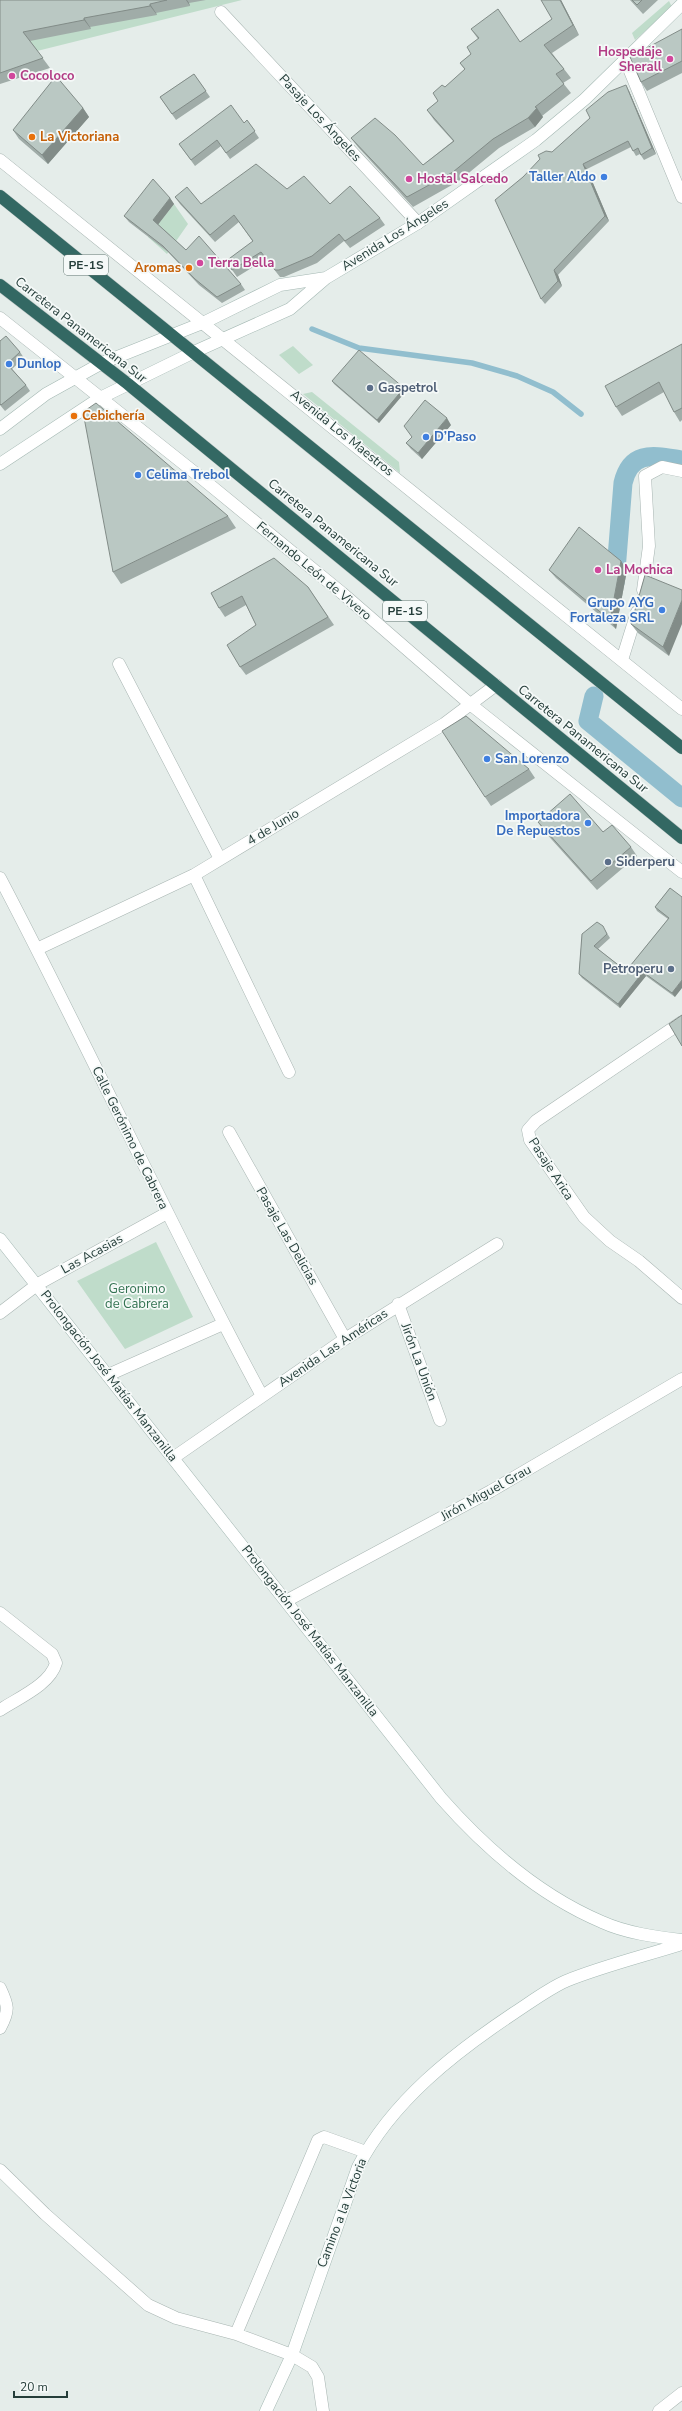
<svg xmlns="http://www.w3.org/2000/svg" width="682" height="2411" viewBox="0 0 682 2411" font-family="'Nunito Sans',sans-serif">
<style>
.green{fill:#bfdcca}
.lines{fill:none;stroke-linecap:round;stroke-linejoin:round}
.stream{stroke:#91bece;stroke-width:5.5}
.canal{stroke:#91bece;stroke-width:19}
.street-casing{stroke:#a8b5b2;stroke-width:13}
.secondary-casing{stroke:#a4b8b3;stroke-width:13}
.highway-casing{stroke:#c2c9c8;stroke-width:13}
.street{stroke:#fff;stroke-width:12}
.secondary{stroke:#fff;stroke-width:12}
.highway{stroke:#336863;stroke-width:12}
.wall{fill:#a0aca8}
.shaded-wall{fill:#828c88}
.building{fill:#bac8c3;stroke:#828c88}
.hotel-dot{fill:#d1479c;stroke:#f5f9f8;stroke-width:1.5}
.food-dot{fill:#e8710a;stroke:#f5f9f8;stroke-width:1.5}
.shop-dot{fill:#3f7fe0;stroke:#f5f9f8;stroke-width:1.5}
.service-dot{fill:#5c6f8a;stroke:#f5f9f8;stroke-width:1.5}
.labels{text-anchor:middle;dominant-baseline:central;stroke-width:3.5;stroke-linejoin:round;paint-order:stroke}
.shield{fill:#f5f9f8;stroke:#637673;stroke-width:1}
.shield-label{font-size:12px;font-weight:bold;fill:#253e3a}
.hotel-label{font-size:13px;font-weight:bold;fill:#b23c85;stroke:#f5f9f8;text-anchor:start}
.street-label{font-size:13px;fill:#253e3a;stroke:#f5f9f8}
.food-label{font-size:13px;font-weight:bold;fill:#c56008;stroke:#f5f9f8;text-anchor:start}
.shop-label{font-size:13px;font-weight:bold;fill:#366cbe;stroke:#f5f9f8;text-anchor:start}
.service-label{font-size:13px;font-weight:bold;fill:#4e5e75;stroke:#f5f9f8;text-anchor:start}
.park-label{font-size:13px;fill:#327251;stroke:#f5f9f8}
</style>
<rect width="100%" height="100%" fill="#e5edea"/>
<path class="green" d="M0,0H242L37,51Z
M669,1L672,7L635,40L632,33Z
M174,204L188,224L167,254L148,237Z
M293,346L313,365L299,374L279,355Z
M312,392L399,462L400,473L303,394Z
M156,1242L193,1317L125,1349L77,1281Z"/>
<g class="lines">
<path class="stream" d="M312,329L359,348L472,363L517,376L553,392L581,414"/>
<path class="canal" d="M615,583L623,483C631,449 655,456 682,460
M594,696L588,721L682,798"/>
<g class="street-casing">
<path id="street" d="M221,12L418,223
M625,59L682,197
M0,160L682,709
M0,318L199,476L342,593L470,704L682,872
M643,590L649,546L645,476L662,467L682,471
M622,660L637,612
M119,664L220,859
M194,875L289,1072
M0,878C90,1049 170,1226 262,1396
M37,949L194,875L444,724L496,685
M682,1022L536,1121L528,1130L530,1140L584,1217L610,1241L639,1261L682,1298
M229,1132L345,1339
M398,1304L440,1420
M0,1313L38,1284L167,1213
M108,1375L223,1324
M173,1458L345,1339L497,1244
M286,1601L491,1491L682,1379
M0,1613L52,1654L56,1663C50,1685 18,1698 0,1710
M0,1988C8,2005 10,2010 0,2028
M0,2170L45,2214L148,2305L176,2318L236,2334L292,2355L312,2367L318,2377L323,2411
M236,2334L318,2140L324,2137L366,2152
M659,2411L682,2393"/>
</g>
<g class="secondary-casing">
<path id="secondary" d="M0,429L46,394L102,363L205,322L280,285L326,278
M0,464L100,398L194,352L290,309L326,278L418,223L536,140L585,99L682,4
M0,1239L441,1798C486,1849 538,1895 602,1922C626,1933 656,1937 682,1940
M266,2411L292,2355L358,2167C392,2101 454,2053 514,2013C531,2002 548,1989 566,1981C603,1966 644,1956 682,1944"/>
</g>
<g class="highway-casing">
<path id="highway" d="M0,196L682,748
M0,285L128,384L682,838"/>
</g>
<use href="#street" class="street"/>
<use href="#secondary" class="secondary"/>
<use href="#highway" class="highway"/>
</g>
<path class="wall" d="M0,0H206L189,3L190,6L156,13L157,15L90,27L91,29L30,41L50,68L0,84Z
M561,0L579,35L552,53L564,69L571,78L563,83L571,93L542,116L543,117L535,127L499,148L459,181L413,207L358,147L351,138L423,165L453,141L434,120L427,110L438,101L445,87L465,70L460,63L471,54L478,39L471,29L520,42L552,19Z
M630,0H658L643,14Z
M682,29V73L647,91L641,82Z
M194,74L210,97L176,120L160,97Z
M629,91L656,154L644,160L640,154L636,156L631,147L587,169L609,221L558,275L562,286L545,304L541,299L523,177L552,152Z
M83,108L89,117L48,164L19,139L13,130Z
M247,120L259,138L230,159L221,146L195,166L179,144L244,123Z
M287,189L330,204L380,218L385,225L350,248L344,241L317,263L284,277H280L266,259L237,277L226,261L253,242L239,222L215,242L180,204L175,197L201,204Z
M170,198L174,204L158,224L186,250L241,284L245,290L222,303L199,285L168,252L129,222L124,216Z
M0,341L20,352L24,358L12,369L26,385L30,391L5,411L0,405Z
M682,344V420L680,422L674,412L664,392L622,416L616,407Z
M332,381L406,391L379,423L334,384Z
M451,425L422,459L411,449L406,443L412,437Z
M228,516L236,528L121,584L113,572Z
M621,561L627,570L616,629L556,578L549,570Z
M645,575L669,656L638,633L631,624Z
M308,587L334,625L246,675L240,667L256,625L246,605L225,617L219,608L211,593Z
M529,769L535,778L491,806L485,797Z
M538,822L603,832L631,847L637,856L597,890L544,831Z
M670,888L675,997L646,976L620,1008L582,978L579,974L582,934L605,930L610,938L598,949L626,971L668,919L657,911L655,907Z"/>
<path class="shaded-wall" d="M186,0H187L189,3L190,6Z
M560,0H561L579,35L573,25Z
M150,4L156,13L157,15L150,6Z
M84,18L90,27L91,29L84,20Z
M626,85L629,91L656,154L652,148Z
M83,108L89,117L48,164L42,155Z
M537,108L543,117L535,127L528,118Z
M583,164L587,169L609,221L605,216Z
M170,198L174,204L157,226L153,220Z
M554,270L558,275L562,286L558,281Z
M404,388L406,391L379,423L377,420Z
M447,418L451,425L422,459L418,453Z
M621,561L627,570L616,629L610,620Z
M682,600V624L669,656L663,647Z
M643,972L646,976L620,1008L618,1004Z
M682,980V988L675,997L672,993Z"/>
<path class="building" d="M0,0H167L150,4V6L84,18V20L23,32L43,58L0,73Z
M541,0H560L573,25L544,45L564,69L556,74L564,84L535,107L537,108L528,118L493,139L453,172L407,197L351,138L375,118L395,135L423,165L454,141L427,110L438,101L433,93L442,85L445,87L465,69L460,63L471,54L467,47L479,38L471,29L498,9L520,42L552,19Z
M632,0H642L637,5Z
M682,29V61L641,82L630,57Z
M194,74L206,91L172,114L160,97Z
M56,76L83,108L42,155L13,130Z
M626,85L652,148L641,155L638,148L633,151L628,141L583,164L605,216L554,270L558,281L541,299L495,200L523,177L540,159L538,155L546,151L552,152L590,118L586,110L608,92Z
M231,105L244,123L247,120L255,131L226,153L217,140L191,160L179,144Z
M256,164L287,189L304,176L330,204L350,186L380,218L345,241L339,234L312,256L279,270H275L261,252L232,270L226,261L253,241L234,215L210,235L175,197L187,187L201,204Z
M153,179L170,198L153,220L186,250L199,236L241,284L217,297L195,279L163,246L124,216Z
M6,336L20,352L7,364L26,385L1,405L0,404V341Z
M682,344V408L674,412L659,382L616,407L605,386Z
M359,350L404,388L377,420L332,381Z
M425,400L447,418L418,453L406,443L412,437L404,426Z
M96,403L228,516L113,572L83,412Z
M579,527L621,561L610,620L549,570Z
M274,558L308,587L328,617L240,667L227,645L256,625L242,596L219,608L211,593Z
M645,575L682,590V600L663,647L631,624Z
M466,716L529,769L485,797L442,731Z
M570,794L603,832L612,825L631,847L591,881L538,822Z
M670,888L682,897V980L672,993L643,972L618,1004L579,974L582,934L597,922L603,926L607,934L594,946L626,971L669,918L655,907Z
M682,1015V1046L669,1024Z"/>
<g class="hotel-dot">
<circle cx="670" cy="59" r="4"/>
<circle cx="12" cy="76" r="4"/>
<circle cx="409" cy="179" r="4"/>
<circle cx="200" cy="263" r="4"/>
<circle cx="598" cy="570" r="4"/>
</g>
<g class="food-dot">
<circle cx="32" cy="137" r="4"/>
<circle cx="189" cy="268" r="4"/>
<circle cx="74" cy="416" r="4"/>
</g>
<g class="shop-dot">
<circle cx="604" cy="177" r="4"/>
<circle cx="9" cy="364" r="4"/>
<circle cx="426" cy="437" r="4"/>
<circle cx="138" cy="475" r="4"/>
<circle cx="662" cy="610" r="4"/>
<circle cx="487" cy="759" r="4"/>
<circle cx="588" cy="823" r="4"/>
</g>
<g class="service-dot">
<circle cx="370" cy="388" r="4"/>
<circle cx="608" cy="862" r="4"/>
<circle cx="671" cy="969" r="4"/>
</g>
<g class="labels">
<g class="shield">
<rect x="64" y="255" width="44" height="20" rx="3"/>
<rect x="383" y="601" width="44" height="20" rx="3"/>
</g>
<g class="shield-label">
<text x="86" y="265">PE-1S</text>
<text x="405" y="611">PE-1S</text>
</g>
<g class="hotel-label">
<text x="662" y="52" text-anchor="end">Hospedaje<tspan x="662" dy="15">Sherall</tspan></text>
<text x="20" y="76">Cocoloco</text>
<text x="417" y="179">Hostal Salcedo</text>
<text x="208" y="263">Terra Bella</text>
<text x="606" y="570">La Mochica</text>
</g>
<g class="street-label">
<text transform="translate(320 118) rotate(47)">Pasaje Los Ángeles</text>
<text transform="translate(395 235) rotate(-32)">Avenida Los Ángeles</text>
<text transform="translate(81 330) rotate(38)">Carretera Panamericana Sur</text>
<text transform="translate(342 433) rotate(39)">Avenida Los Maestros</text>
<text transform="translate(333 533) rotate(39)">Carretera Panamericana Sur</text>
<text transform="translate(314 571) rotate(40)">Fernando León de Vivero</text>
<text transform="translate(583 739) rotate(39)">Carretera Panamericana Sur</text>
<text transform="translate(273 827) rotate(-31)">4 de Junio</text>
<text transform="translate(130 1138) rotate(64)">Calle Gerónimo de Cabrera</text>
<text transform="translate(551 1169) rotate(57)">Pasaje Arica</text>
<text transform="translate(287 1236) rotate(60)">Pasaje Las Delicias</text>
<text transform="translate(92 1254) rotate(-29)">Las Acasias</text>
<text transform="translate(333 1348) rotate(-34)">Avenida Las Américas</text>
<text transform="translate(419 1362) rotate(70)">Jirón La Unión</text>
<text transform="translate(109 1376) rotate(52)">Prolongación José Matías Manzanilla</text>
<text transform="translate(486 1493) rotate(-29)">Jirón Miguel Grau</text>
<text transform="translate(310 1631) rotate(52)">Prolongación José Matías Manzanilla</text>
<text transform="translate(342 2213) rotate(-69)">Camino a la Victoria</text>
</g>
<g class="food-label">
<text x="40" y="137">La Victoriana</text>
<text x="181" y="268" text-anchor="end">Aromas</text>
<text x="82" y="416">Cebichería</text>
</g>
<g class="shop-label">
<text x="596" y="177" text-anchor="end">Taller Aldo</text>
<text x="17" y="364">Dunlop</text>
<text x="434" y="437">D’Paso</text>
<text x="146" y="475">Celima Trebol</text>
<text x="654" y="603" text-anchor="end">Grupo AYG<tspan x="654" dy="15">Fortaleza SRL</tspan></text>
<text x="495" y="759">San Lorenzo</text>
<text x="580" y="816" text-anchor="end">Importadora<tspan x="580" dy="15">De Repuestos</tspan></text>
</g>
<g class="service-label">
<text x="378" y="388">Gaspetrol</text>
<text x="616" y="862">Siderperu</text>
<text x="663" y="969" text-anchor="end">Petroperu</text>
</g>
<g class="park-label">
<text x="137" y="1289">Geronimo<tspan x="137" dy="15">de Cabrera</tspan></text>
</g>
</g>
<path d="M14 2391v6h53v-6" fill="none" stroke="#253e3a" stroke-width="2"/>
<text x="20" y="2391" font-size="12" fill="#253e3a" stroke="#f5f9f8" stroke-width="3" paint-order="stroke">20 m</text>
</svg>
